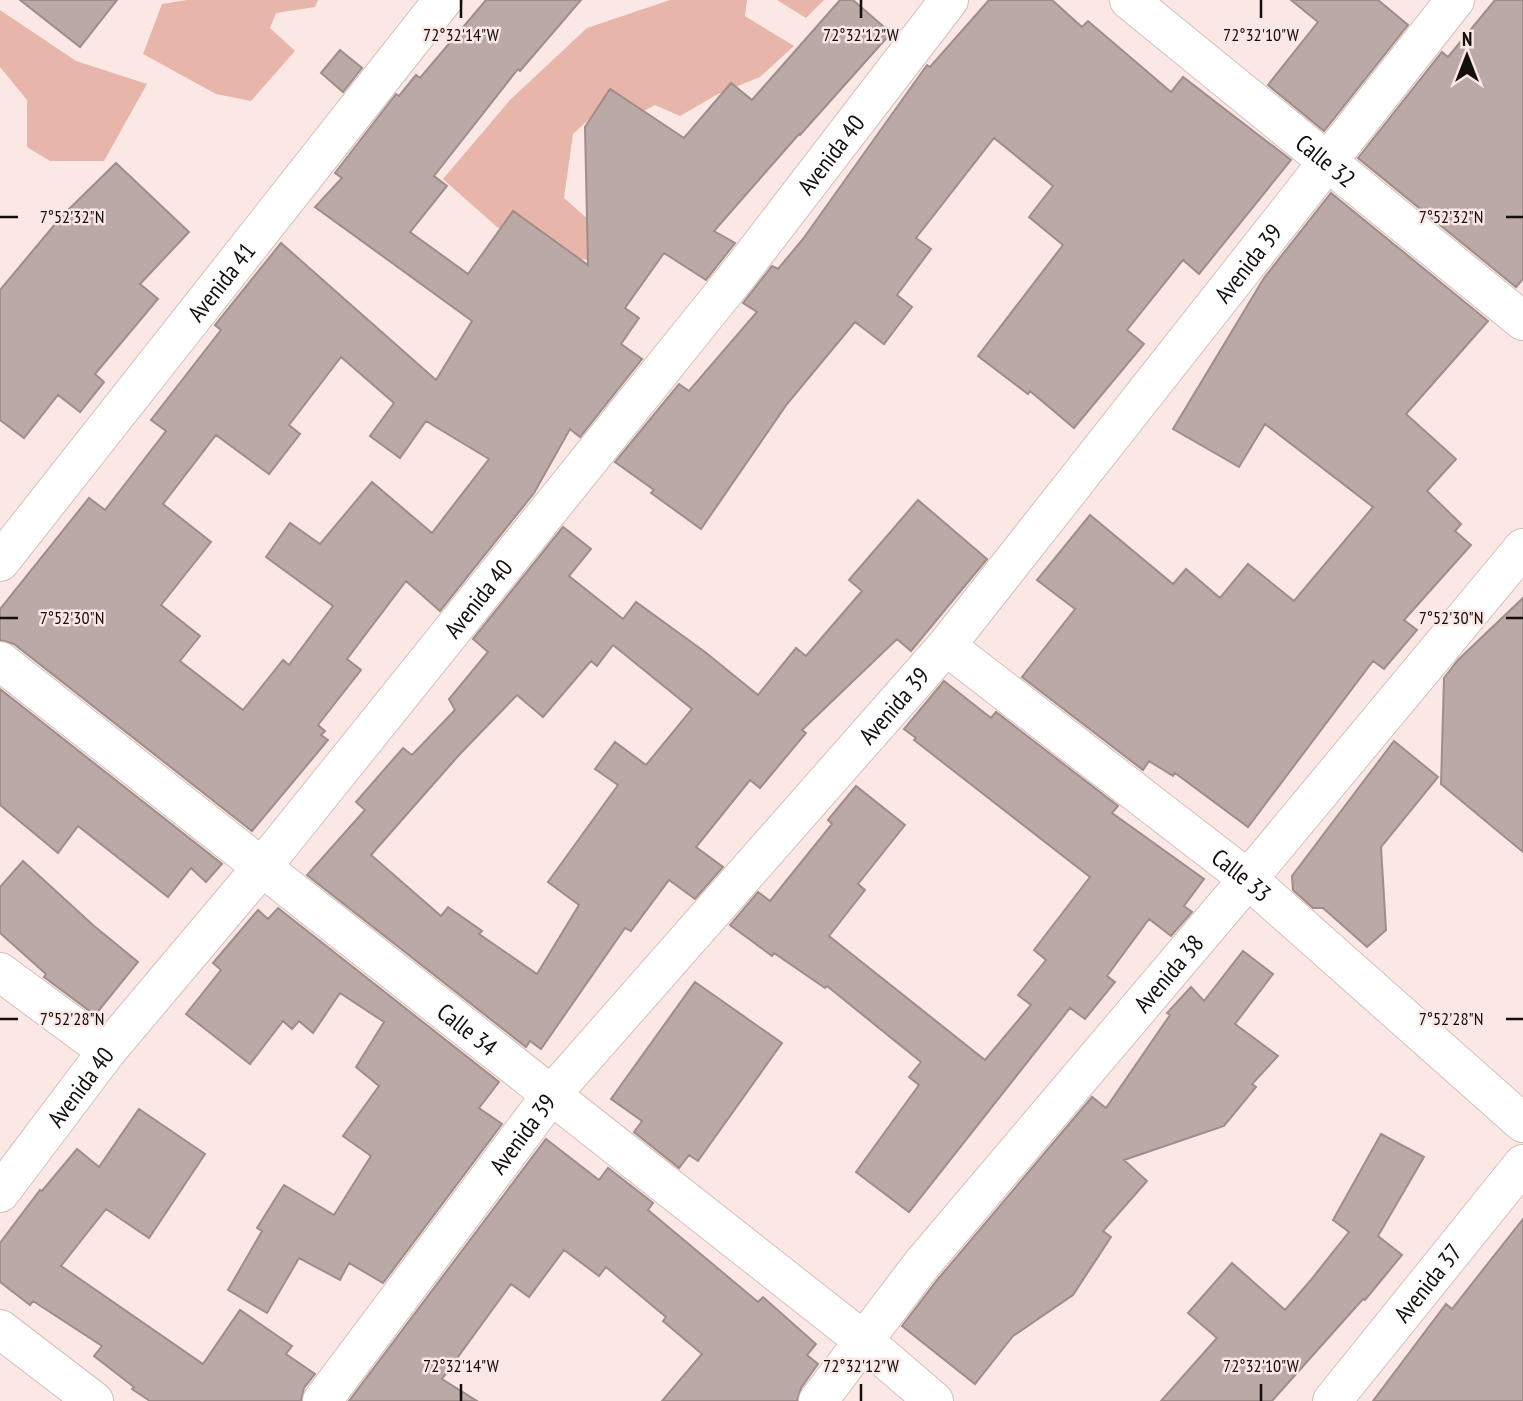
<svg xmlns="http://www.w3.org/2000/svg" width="1523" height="1401" viewBox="0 0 1523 1401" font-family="'PT Sans Narrow',sans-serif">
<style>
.green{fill:#e7b5aa}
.building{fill:#bba9a5;stroke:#9f8d8a;stroke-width:2;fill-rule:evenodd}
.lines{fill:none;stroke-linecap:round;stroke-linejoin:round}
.minor-casing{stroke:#d3c0bc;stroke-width:40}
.minor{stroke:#fff;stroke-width:38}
.ticks{fill:none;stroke:#140e0c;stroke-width:2.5}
.labels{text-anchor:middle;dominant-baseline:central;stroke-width:5;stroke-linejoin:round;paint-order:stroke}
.street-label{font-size:24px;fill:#140e0c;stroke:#fbe8e4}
.ticks-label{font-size:18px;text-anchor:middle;fill:#140e0c;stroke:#fbe8e4;stroke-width:5;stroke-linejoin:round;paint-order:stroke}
</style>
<rect width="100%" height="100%" fill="#fbe8e4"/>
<path class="green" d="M187,0H318L315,7L276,13L270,28L295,51L251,101L216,94L143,54L162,4Z
M670,0H747L745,16L794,46L760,77L718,94L680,116L655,105L637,115L608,102L573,134L564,198L598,228L600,261L551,256L497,227L443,179L510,100L587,28Z
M777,0H824L806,18Z
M0,10L76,61L147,84L104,161H50L27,147V100L0,67Z"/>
<path class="building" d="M20,0H117L80,47Z
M486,0H581L520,71L518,69L434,176L447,186L410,232L468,274L513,211L588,265L585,127L610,89L684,138L731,83L752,100L840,0H853L891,33L800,135L799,134L714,231L735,243L706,280L664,253L625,308L639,318L621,344L642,359L580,437L570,429L534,493L440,611L406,581L347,659L361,670L318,725L325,731L321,735L328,740L252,831L14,644L0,640V609L89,498L105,510L166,431L151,420L221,330L215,325L281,243L436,380L472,321L315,207L342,178L335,173L396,94L399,96L416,75L420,78ZM341,357L394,403L370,436L400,458L426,421L489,459L432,533L372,482L320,544L290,523L266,557L333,606L289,665L283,660L243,710L180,661L200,636L161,605L211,542L163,504L216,435L269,474L300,434L289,425Z
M989,0H1052L1082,27L1088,21L1171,92L1183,77L1291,160L1199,274L1183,260L1127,330L1144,344L1074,428L1030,391L1028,394L978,356L1063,245L1029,217L1053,186L994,138L916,238L931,249L897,295L912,307L884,344L855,322L787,404L701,529L651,493L654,490L615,462L679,384L689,391L757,312L743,303L772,266L778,269L803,239L927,65L930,67Z
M1291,0H1378L1408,25L1324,131L1268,85L1318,22Z
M1495,0H1523V279L1516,287L1358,158L1442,52L1448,57Z
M340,50L362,68L343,92L321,73Z
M116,163L189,232L140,284L158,299L95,374L104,382L80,412L58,395L24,438L0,420V290L61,217Z
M1331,193L1488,321L1406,414L1456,459L1427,491L1461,524L1455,531L1471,545L1404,620L1417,630L1384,669L1373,661L1248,827L1175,773L1173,776L1149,761L1143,770L1022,677L1075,609L1037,580L1090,515L1173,584L1186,569L1220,598L1248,564L1294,601L1373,507L1265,424L1239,467L1173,429L1264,278Z
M918,500L987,559L911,651L897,639L802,730L806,733L760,788L750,780L696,847L723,867L695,899L669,880L631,931L625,928L541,1049L530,1041L526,1047L307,875L365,810L356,802L403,748L412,755L455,710L449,699L488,652L473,639L563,527L591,549L569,576L623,619L636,602L705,652L758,695L796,648L806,656L862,591L849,580ZM613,645L692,709L646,765L615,742L595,769L618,785L548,882L579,905L537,974L479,934L482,931L448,907L441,916L371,855L459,755L517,695L543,717L591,661L597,666Z
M1523,598V852L1441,784L1444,678L1458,660Z
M944,681L991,718L996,712L1118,806L1112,813L1204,879L1184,906L1192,912L1171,936L1149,919L1107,976L1115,982L1085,1019L1070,1008L909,1212L856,1172L919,1085L909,1077L921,1062L827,986L825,988L774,953L772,956L730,925L758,892L770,901L832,824L828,820L856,786L905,825L858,884L865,890L829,936L985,1060L1031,1005L1018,995L1046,960L1034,950L1090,877L914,740L916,738L904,729Z
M0,689L222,864L206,882L191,868L168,897L78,826L58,853L0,805Z
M1394,741L1438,777L1381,847L1386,930L1367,947L1323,908H1313L1293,890L1292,876Z
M23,861L94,926L138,962L95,1015L44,977L46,974L0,933V887Z
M278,908L499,1082L479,1108L502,1124L383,1283L349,1263L340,1280L299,1258L267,1313L228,1290L262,1231L257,1228L284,1185L334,1215L371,1156L343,1136L379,1086L356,1067L384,1022L340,993L313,1033L299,1021L292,1029L283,1021L250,1064L186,1014L221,970L213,963L258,910L268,919Z
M1243,951L1273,974L1235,1024L1278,1056L1252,1084L1256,1087L1224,1126L1124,1160L1147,1181L1103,1231L1111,1237L1073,1295L1013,1336L975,1384L902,1326L938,1279L1092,1097L1106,1108L1170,1015L1167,1013L1191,987L1204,1001Z
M695,982L782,1043L698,1161L689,1155L679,1168L634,1132L642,1121L611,1099Z
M139,1109L205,1154L149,1238L106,1209L61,1266L203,1364L240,1310L292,1346L286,1354L315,1374L304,1388L301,1401H150L132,1389L134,1387L94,1356L102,1346L33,1301L30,1305L0,1282V1243L40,1190L42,1191L77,1149L99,1167Z
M1381,1134L1424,1157L1378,1236L1402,1255L1365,1300L1363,1299L1272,1401H1161L1217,1338L1188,1313L1232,1263L1285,1310L1310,1281L1349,1232L1333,1220Z
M546,1139L599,1180L608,1168L653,1203L648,1210L758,1302L763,1297L816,1344L807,1355L818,1364L801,1388L797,1401H662L702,1354L663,1321L666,1317L606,1267L599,1276L564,1250L529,1297L511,1284L442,1379L477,1401H349Z
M1523,1219V1401H1373L1446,1304L1452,1309Z"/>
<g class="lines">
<g class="minor-casing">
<g id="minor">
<path id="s1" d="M1129,0L1523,321"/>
<path id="s2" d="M0,562L443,0"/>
<path id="s3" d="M946,646L1248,879L1523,1123"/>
<path id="s4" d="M0,661L864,1341L934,1401"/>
<path d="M0,972L107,1051"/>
<path id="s5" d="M0,1193L107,1051L262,867L741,271L949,0"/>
<path d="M0,1329L94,1401"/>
<path id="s6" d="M322,1401L551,1095L946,646L1455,0"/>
<path id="s7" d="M818,1401L922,1264L1248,879L1523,548"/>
<path id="s8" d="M1332,1401L1523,1164"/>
</g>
</g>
<use href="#minor" class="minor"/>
</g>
<path class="ticks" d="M461,0V18M861,0V18M1261,0V18M0,217H18M1506,217H1523M0,618H18M1506,618H1523M0,1019H18M1506,1019H1523M461,1384V1401M861,1384V1401M1261,1384V1401"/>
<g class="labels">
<g class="street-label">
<text stroke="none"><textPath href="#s5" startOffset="1330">Avenida 40</textPath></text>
<text stroke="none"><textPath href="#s1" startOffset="254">Calle 32</textPath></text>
<text stroke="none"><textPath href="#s6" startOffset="1468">Avenida 39</textPath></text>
<text stroke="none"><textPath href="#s2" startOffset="357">Avenida 41</textPath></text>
<text stroke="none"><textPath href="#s5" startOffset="763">Avenida 40</textPath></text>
<text stroke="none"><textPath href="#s6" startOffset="901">Avenida 39</textPath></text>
<text stroke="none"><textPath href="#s3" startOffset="374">Calle 33</textPath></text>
<text stroke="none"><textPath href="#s7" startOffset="553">Avenida 38</textPath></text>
<text stroke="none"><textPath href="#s4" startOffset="595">Calle 34</textPath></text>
<text stroke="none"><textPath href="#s5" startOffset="133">Avenida 40</textPath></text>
<text stroke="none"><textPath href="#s6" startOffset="334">Avenida 39</textPath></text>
<text stroke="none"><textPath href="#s8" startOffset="152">Avenida 37</textPath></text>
</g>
</g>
<g class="ticks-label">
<text x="461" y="41">72°32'14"W</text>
<text x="861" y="41">72°32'12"W</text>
<text x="1261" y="41">72°32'10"W</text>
<text x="72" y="223">7°52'32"N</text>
<text x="1451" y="223">7°52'32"N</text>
<text x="72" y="624">7°52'30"N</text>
<text x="1451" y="624">7°52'30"N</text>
<text x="72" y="1025">7°52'28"N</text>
<text x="1451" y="1025">7°52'28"N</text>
<text x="461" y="1372">72°32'14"W</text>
<text x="861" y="1372">72°32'12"W</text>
<text x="1261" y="1372">72°32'10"W</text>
</g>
<g transform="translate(1467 56)" stroke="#fbe8e4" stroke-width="5" paint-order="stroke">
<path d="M0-5L12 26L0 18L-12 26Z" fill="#140e0c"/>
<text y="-10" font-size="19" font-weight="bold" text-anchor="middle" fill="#140e0c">N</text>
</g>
</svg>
